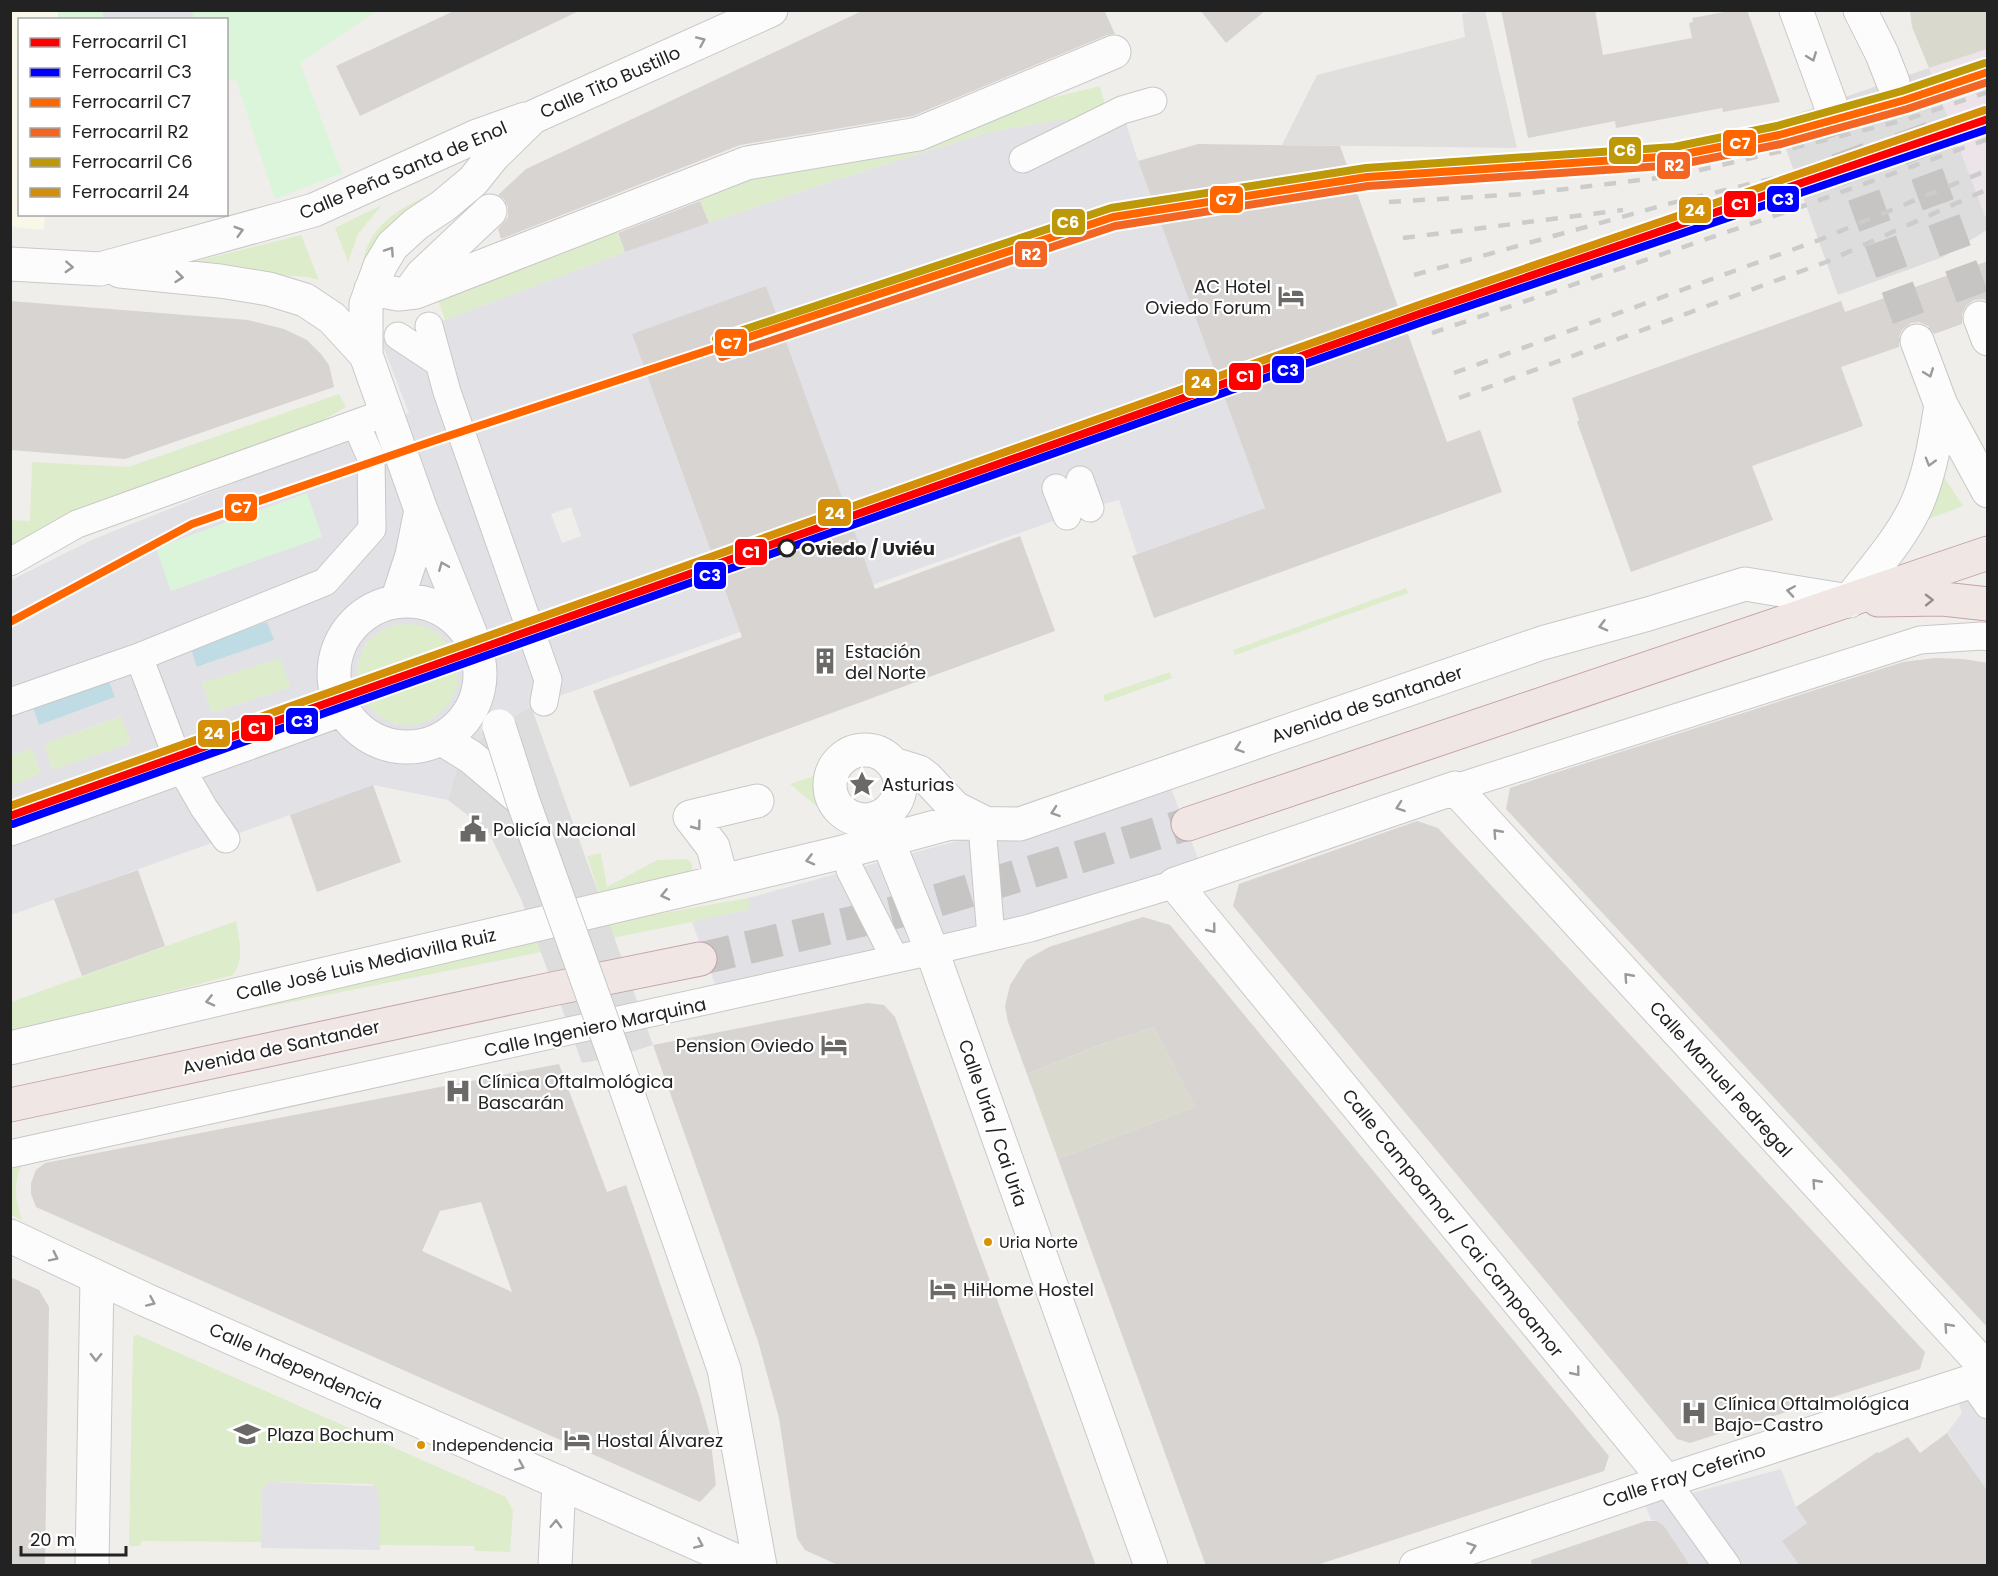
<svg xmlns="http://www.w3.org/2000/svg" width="1998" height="1576" viewBox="0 0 1998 1576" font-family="Poppins,sans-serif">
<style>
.industrial{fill:#ede4e9}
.education{fill:#f8f7e8}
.construction{fill:#d9d9cd}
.grass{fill:#ddeccb}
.park{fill:#daf5da}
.parking{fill:#e0dfde}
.plaza{fill:#e2e1e5;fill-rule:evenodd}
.water{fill:#bfdbe3}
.pier{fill:#dedddd}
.building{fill:#d7d4d2;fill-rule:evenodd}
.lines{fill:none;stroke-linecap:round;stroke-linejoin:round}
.minor-tunnel{stroke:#c7c5c3;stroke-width:33;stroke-dasharray:33 16;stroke-linecap:butt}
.trunk-tunnel{stroke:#c7c5c3;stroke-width:33;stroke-dasharray:33 16;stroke-linecap:butt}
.pedestrian-casing{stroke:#c9c8c7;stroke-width:29}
.minor-casing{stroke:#c9c8c7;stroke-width:35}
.tertiary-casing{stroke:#c9c8c7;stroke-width:35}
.trunk-casing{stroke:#c5a2ac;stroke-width:35}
.pedestrian{stroke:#fdfcfc;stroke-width:27}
.minor{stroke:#fdfcfc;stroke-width:33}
.tertiary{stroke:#fdfcfc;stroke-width:33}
.trunk{stroke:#f0e6e4;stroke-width:33}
.rail{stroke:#ccc;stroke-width:4.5;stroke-dasharray:12 12;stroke-linecap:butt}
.minor-bridge-casing{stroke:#c9c8c7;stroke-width:35;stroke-linecap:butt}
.minor-bridge{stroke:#fdfcfc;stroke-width:33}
.rail-1-casing{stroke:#fff;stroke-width:12}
.rail-2-casing{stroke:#fff;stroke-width:12}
.rail-3-casing{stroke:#fff;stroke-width:12}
.rail-4-casing{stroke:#fff;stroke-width:12}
.rail-5-casing{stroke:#fff;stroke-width:12}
.rail-6-casing{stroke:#fff;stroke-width:12}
.rail-1{stroke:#f00;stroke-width:8}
.rail-2{stroke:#00f;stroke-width:8}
.rail-3{stroke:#f60;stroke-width:8}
.rail-4{stroke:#f26522;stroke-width:8}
.rail-5{stroke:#bd990a;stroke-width:8}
.rail-6{stroke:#d38f07;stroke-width:8}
.oneway{stroke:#9a9a9a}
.oneway2{stroke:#938e8d}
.stop-dot{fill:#fff;stroke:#222;stroke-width:3}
.bus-dot{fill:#d79205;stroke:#fff;stroke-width:2}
.labels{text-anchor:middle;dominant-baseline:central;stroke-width:4.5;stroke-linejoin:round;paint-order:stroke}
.bus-label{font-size:16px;fill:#222;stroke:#fff;text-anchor:start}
.street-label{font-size:18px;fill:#222;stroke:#fff}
.poi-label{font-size:18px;fill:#222;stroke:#fff;text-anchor:start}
.stop-label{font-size:18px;font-weight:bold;fill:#222;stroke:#fff;text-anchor:start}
.line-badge{stroke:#fff;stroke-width:2}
.badge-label{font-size:16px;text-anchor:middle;font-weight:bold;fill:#fff}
</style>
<rect width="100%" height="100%" fill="#f0eeeb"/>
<path class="industrial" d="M1987,49V221L1929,68Z"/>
<path class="education" d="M10,11H58V19L20,20V214L45,215L44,230L11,227Z"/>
<path class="construction" d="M1910,11H1987V49L1929,68L1912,27Z
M1154,1027L1195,1107L1058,1159L1027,1074L1108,1042Z"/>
<path class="grass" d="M1100,86L1107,113L989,132L827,183L709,223L698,196L747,163L1031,103Z
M438,191L400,217L382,233L362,269C365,225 403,206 438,191Z
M382,205L358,234L348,262L335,228Z
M610,216L625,252L445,320L433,285Z
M301,235L319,280L308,277L168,268Z
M339,394L346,407L307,429L11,547V520L30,521L32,462L128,467Z
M1940,471L1963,506L1923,521Z
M1406,588L1408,593L1235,655L1233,650Z
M357 674a51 51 0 1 1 102 0a51 51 0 1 1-102 0Z
M280,657L290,687L212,713L202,683Z
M1170,672L1172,678L1105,702L1103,695Z
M122,716L131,743L52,771L44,744Z
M32,748L41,775L11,786V756Z
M820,774C822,796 828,804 841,820L839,825L790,784Z
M601,853L607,887L657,860L687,859L692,863V870L686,877L601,900L587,856Z
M748,898L751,909L692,922L81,1044L512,940Z
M236,921C239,941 245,958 233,975L11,1034V1002Z
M10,1160L23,1162C13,1182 15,1200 22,1220L11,1215Z
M135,1335H138L506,1497L513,1511L510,1552L475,1551L474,1546L379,1545V1492L372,1484L269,1482L262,1489L261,1542L141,1541L140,1546H129L133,1338Z"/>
<path class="park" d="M58,10L376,11L300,63L342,173L275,199L236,80L227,81L226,20H58Z
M307,493L323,537L171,591L156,548Z"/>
<path class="parking" d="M1474,11H1485L1517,148L1282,145L1317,75L1465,37L1462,14Z"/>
<path class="plaza" d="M103,11H192L194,19H103Z
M1122,110L1138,161L1265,508L1137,554L1119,500L1090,508L531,706L461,752L448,800L373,785L11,915V786L41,774L32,748L11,756V580L94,539L409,413L381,341L445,320L641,246L827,183L989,132ZM632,334L865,562L732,610ZM307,493L322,537L171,591L156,548ZM571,507L581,536L562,543L551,514ZM267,622L273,640L198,667ZM399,624L420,625L438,633L451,648L458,668L457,687L449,704L434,718L416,725L395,724L377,715L364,701L357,683L358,662L366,644L381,630ZM280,658L290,687L212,713L202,683ZM109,681L115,697L39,724L33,708ZM121,716L131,743L52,770L44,744Z
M1169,783L1206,879L723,1006L692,922L750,909L748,898Z
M1987,1376V1492L1950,1436L1946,1434L1962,1413L1954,1388Z
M1781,1469L1796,1507L1807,1523L1782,1541L1800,1565H1691L1664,1526L1657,1521L1651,1520L1640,1489L1666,1481L1692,1493Z
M269,1482L375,1486L379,1492L380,1550L261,1548L262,1489Z"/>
<path class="water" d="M267,622L274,640L197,667L191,649Z
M109,681L115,697L39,725L33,708Z"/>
<path class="pier" d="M1929,68L1987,221V230L1943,257L1838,295L1776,121Z
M531,706L653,1045L615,1057L582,1063L521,899L488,831L448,800L461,752Z"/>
<path class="building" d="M456,10H581L360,116L336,66Z
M864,10H1104L1115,34L1107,35L913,116L740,145L501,239L498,229L508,217V207L504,199L498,195L526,169Z
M1200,10H1266L1226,43Z
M1501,10H1595L1603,55L1692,38L1689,23L1693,22L1692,18L1735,10H1747L1780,102L1723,112L1722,108L1616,128L1615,121L1528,138Z
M1198,144L1340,146L1447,442L1480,430L1502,492L1154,618L1132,556L1265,508L1138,161Z
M700,201L709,223L625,252L618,233Z
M1988,261V301L1982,299L1974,300L1966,306L1962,314V324L1934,334L1928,326L1919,322L1911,323L1902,330L1899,337V347L1841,367L1863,426L1752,466L1773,520L1631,572L1577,422L1579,420L1572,398L1841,301L1845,312Z
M766,286L875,589L1020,536L1055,631L630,787L593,691L742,637L632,334Z
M10,301L248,320L284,329L307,340L321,354L329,365L334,387L125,459L10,450Z
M1935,658L1963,659L1988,663V1328L1506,809L1510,788L1545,776L1903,662Z
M373,785L401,862L317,892L290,815Z
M1417,821L1438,828L1925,1352L1920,1369L1690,1443L1677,1439L1233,906L1239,884Z
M138,870L165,946L82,976L54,899Z
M1143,917L1170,925L1609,1456L1604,1471L1314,1566H1206L1058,1159L1195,1107L1154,1027L1105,1043L1027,1074L1008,1022L1005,1006L1010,985L1026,960L1049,947Z
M867,1003L884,1005L895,1017L973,1235L1096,1566H840L805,1550L797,1538L779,1418L758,1341L653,1045Z
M559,1064L607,1192L626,1185L699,1396L710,1435L716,1485L700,1502L36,1207L31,1194V1183L36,1170L45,1163ZM481,1202L512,1292L422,1251L440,1211Z
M10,1277L39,1290L49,1307L45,1566H10Z
M1947,1433L1988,1492V1566H1800L1782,1541L1807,1523L1796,1507L1877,1452L1879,1453L1908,1437L1920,1453Z
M1646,1521H1657L1664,1526L1691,1566H1532L1531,1560Z"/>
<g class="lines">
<path class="minor-tunnel" d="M1893,82L1980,318
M1830,103L1917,341"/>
<path class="trunk-tunnel" d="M700,959L909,909L1188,824"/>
<g class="pedestrian-casing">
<path id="pedestrian" d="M1023,159L1122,110L1153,101
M429,326L447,392L548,680L544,702
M398,336L439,363
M1080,480L1090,508
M1056,488L1067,516
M10,562L77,524L374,417
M10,702L139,657
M1455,788L1920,640L1982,636L1988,637
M983,838L991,937
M226,839L204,808L181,768L139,657L325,582L372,529L371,458L356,424
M850,870L895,959
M10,1154L932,951L1030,928L1175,884
M1972,1382L1988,1405
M1666,1481L1727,1566"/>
</g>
<g class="minor-casing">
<path id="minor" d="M1796,10L1830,103
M1860,10L1882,54L1893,82
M10,264L100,269L314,210L477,136L525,119
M120,271L220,281L269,289L305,300L332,318L366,355
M371,289L398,294L416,292L747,163L918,134L1114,52
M411,290L422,275L490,211
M1980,318L1988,339
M1917,341L1941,405L1988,491
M397,601L412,555L421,510
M334 674a73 73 0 1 1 146 0a73 73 0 1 1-146 0Z
M473,640L421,510L366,355V304L380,266L392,246L416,224L443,206L473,181L493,156L533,117L771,10
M442,739L471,757L523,801
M830 785a35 35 0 1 1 70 0a35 35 0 1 1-70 0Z
M893,764L919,772L927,778L955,808L983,822
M10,829L343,709
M722,881L713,847L690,817L757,801
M10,1048L722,881L843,852L950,823L1020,824L1542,643L1648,614L1745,584L1849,601C1873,569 1904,536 1919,499C1931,469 1936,436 1941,405
M615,1057L724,1369L760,1566
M1666,1481L1175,884L1455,788L1988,1370
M92,1566L97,1278
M555,1566L559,1482"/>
</g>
<g class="tertiary-casing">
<path id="tertiary" d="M887,839L932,951L1151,1566
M10,1236L146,1300L748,1566
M1416,1566L1666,1481L1988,1376"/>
</g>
<g class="trunk-casing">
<path id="trunk" d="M1878,600L1943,599L1988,604
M1188,824L1988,553
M10,1105L552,989L700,959"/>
</g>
<use href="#pedestrian" class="pedestrian"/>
<use href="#minor" class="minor"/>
<use href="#tertiary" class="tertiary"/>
<use href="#trunk" class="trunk"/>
<path class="rail" d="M1363,165H1562
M1371,182L1430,173
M1389,202L1524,194L1674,176L1786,150L1908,119L1988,92
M1403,238L1623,210
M1414,275L1668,204L1914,144
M1432,333L1806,205L1988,139
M1454,373L1819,240L1988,170
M1459,398L1826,262L1988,189"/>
<g class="minor-bridge-casing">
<path id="minor-bridge" d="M499,726L523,801L615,1057"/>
</g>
<use href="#minor-bridge" class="minor-bridge"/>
<g class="rail-1-casing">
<path id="rail-1" d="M10,816L1422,313L1988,119"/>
</g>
<g class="rail-2-casing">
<path id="rail-2" d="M13,824L1425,321L1988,129"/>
</g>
<g class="rail-3-casing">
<path id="rail-3" d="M10,622L192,524L436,440L1113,217L1367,177L1675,156L1779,135L1905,100L1988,72"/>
</g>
<g class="rail-4-casing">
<path id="rail-4" d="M722,357L1115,226L1368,186L1677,165L1781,144L1907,109L1988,82"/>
</g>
<g class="rail-5-casing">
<path id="rail-5" d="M716,339L1111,208L1366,168L1674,147L1777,126L1902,91L1985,63"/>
</g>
<g class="rail-6-casing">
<path id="rail-6" d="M10,806L1419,305L1985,110"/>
</g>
<use href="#rail-1" class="rail-1"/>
<use href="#rail-2" class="rail-2"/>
<use href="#rail-3" class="rail-3"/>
<use href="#rail-4" class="rail-4"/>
<use href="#rail-5" class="rail-5"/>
<use href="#rail-6" class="rail-6"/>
</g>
<defs><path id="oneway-chevron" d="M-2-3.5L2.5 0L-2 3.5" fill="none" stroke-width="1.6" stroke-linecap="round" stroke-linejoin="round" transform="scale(1.5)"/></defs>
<g class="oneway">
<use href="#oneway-chevron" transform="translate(701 41) rotate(-24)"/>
<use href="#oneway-chevron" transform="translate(1812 57) rotate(69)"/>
<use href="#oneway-chevron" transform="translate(239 231) rotate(-16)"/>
<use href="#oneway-chevron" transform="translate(390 251) rotate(-56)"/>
<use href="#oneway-chevron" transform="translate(69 267) rotate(3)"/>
<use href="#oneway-chevron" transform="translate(179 277) rotate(6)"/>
<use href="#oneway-chevron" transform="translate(1929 373) rotate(69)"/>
<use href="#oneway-chevron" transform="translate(1930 462) rotate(106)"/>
<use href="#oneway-chevron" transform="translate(443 566) rotate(-112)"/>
<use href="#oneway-chevron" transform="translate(1791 591) rotate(-171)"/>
<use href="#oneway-chevron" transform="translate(1603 626) rotate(165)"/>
<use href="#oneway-chevron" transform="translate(1239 748) rotate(161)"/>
<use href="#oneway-chevron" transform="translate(1400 807) rotate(161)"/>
<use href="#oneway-chevron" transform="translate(1055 812) rotate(161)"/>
<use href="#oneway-chevron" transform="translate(697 826) rotate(53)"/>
<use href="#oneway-chevron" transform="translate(1497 833) rotate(-132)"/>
<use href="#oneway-chevron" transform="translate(810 860) rotate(166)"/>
<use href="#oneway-chevron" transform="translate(665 895) rotate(167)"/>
<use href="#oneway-chevron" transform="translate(1212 929) rotate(51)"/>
<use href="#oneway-chevron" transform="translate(1628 977) rotate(-132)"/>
<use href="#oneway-chevron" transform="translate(210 1001) rotate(167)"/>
<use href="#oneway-chevron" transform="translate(1816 1183) rotate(-132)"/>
<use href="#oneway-chevron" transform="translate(54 1257) rotate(26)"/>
<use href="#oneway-chevron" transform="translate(151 1302) rotate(24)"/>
<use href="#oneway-chevron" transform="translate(1948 1327) rotate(-132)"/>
<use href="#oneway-chevron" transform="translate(96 1357) rotate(91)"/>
<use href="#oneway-chevron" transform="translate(1576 1372) rotate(51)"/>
<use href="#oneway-chevron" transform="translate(520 1466) rotate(23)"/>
<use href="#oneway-chevron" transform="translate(556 1524) rotate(-88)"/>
<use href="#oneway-chevron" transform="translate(699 1544) rotate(24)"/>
<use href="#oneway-chevron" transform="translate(1472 1547) rotate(-19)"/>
</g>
<use class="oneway2" href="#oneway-chevron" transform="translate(1929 600) rotate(-1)"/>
<defs>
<g id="hotel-bare" transform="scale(2.07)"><path d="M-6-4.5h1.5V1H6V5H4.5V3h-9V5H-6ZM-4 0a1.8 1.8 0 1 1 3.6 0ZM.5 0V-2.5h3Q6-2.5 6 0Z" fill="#6a6968" stroke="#fff" stroke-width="2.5" paint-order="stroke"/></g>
<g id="building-bare" transform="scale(2.07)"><path d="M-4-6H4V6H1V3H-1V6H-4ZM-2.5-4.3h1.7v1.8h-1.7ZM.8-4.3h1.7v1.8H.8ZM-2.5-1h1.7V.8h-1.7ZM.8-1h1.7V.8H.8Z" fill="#6a6968" stroke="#fff" stroke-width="2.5" paint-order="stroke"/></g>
<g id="sight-bare" transform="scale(2.07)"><path d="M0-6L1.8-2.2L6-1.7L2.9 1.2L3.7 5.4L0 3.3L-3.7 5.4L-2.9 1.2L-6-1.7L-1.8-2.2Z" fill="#6a6968" stroke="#fff" stroke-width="2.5" paint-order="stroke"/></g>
<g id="civic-bare" transform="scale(2.07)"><path d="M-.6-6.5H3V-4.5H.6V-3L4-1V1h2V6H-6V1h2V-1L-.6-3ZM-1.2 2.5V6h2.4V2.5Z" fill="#6a6968" stroke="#fff" stroke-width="2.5" paint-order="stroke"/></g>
<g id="hospital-bare" transform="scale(2.07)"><path d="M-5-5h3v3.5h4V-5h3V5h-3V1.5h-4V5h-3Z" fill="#6a6968" stroke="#fff" stroke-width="2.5" paint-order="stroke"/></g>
<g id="university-bare" transform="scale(2.07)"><path d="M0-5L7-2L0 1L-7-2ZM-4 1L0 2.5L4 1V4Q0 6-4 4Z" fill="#6a6968" stroke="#fff" stroke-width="2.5" paint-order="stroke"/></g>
</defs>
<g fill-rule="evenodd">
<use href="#hotel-bare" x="1291" y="296"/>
<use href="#building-bare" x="825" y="661"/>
<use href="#sight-bare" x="862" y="784"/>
<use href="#civic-bare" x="473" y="829"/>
<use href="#hotel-bare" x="834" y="1045"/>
<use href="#hospital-bare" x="458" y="1091"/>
<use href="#hotel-bare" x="943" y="1289"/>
<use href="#hospital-bare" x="1694" y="1413"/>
<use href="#university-bare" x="247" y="1434"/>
<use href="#hotel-bare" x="577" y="1440"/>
</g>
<circle class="stop-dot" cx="787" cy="548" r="8"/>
<g class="bus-dot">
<circle cx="988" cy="1242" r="5"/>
<circle cx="421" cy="1445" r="5"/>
</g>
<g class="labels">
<g class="bus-label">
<text x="999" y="1242">Uria Norte</text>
<text x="432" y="1445">Independencia</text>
</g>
<g class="street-label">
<text transform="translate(610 82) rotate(-24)">Calle Tito Bustillo</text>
<text transform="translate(403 170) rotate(-23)">Calle Peña Santa de Enol</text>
<text transform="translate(1367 704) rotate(-19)">Avenida de Santander</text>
<text transform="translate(366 964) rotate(-13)">Calle José Luis Mediavilla Ruiz</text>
<text transform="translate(595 1027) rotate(-12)">Calle Ingeniero Marquina</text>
<text transform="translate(281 1047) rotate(-12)">Avenida de Santander</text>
<text transform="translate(1721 1079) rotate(48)">Calle Manuel Pedregal</text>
<text transform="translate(993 1123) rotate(71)">Calle Uría / Cai Uría</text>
<text transform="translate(1453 1223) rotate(51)">Calle Campoamor / Cai Campoamor</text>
<text transform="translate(296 1366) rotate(24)">Calle Independencia</text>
<text transform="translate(1684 1475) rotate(-18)">Calle Fray Ceferino</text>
</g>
<g class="poi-label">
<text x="1271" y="286" text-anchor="end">AC Hotel<tspan x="1271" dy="21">Oviedo Forum</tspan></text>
<text x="845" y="651">Estación<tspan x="845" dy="21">del Norte</tspan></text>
<text x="882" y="784">Asturias</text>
<text x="493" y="829">Policía Nacional</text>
<text x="814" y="1045" text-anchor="end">Pension Oviedo</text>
<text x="478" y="1081">Clínica Oftalmológica<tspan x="478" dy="21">Bascarán</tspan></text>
<text x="963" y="1289">HiHome Hostel</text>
<text x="1714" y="1403">Clínica Oftalmológica<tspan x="1714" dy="21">Bajo-Castro</tspan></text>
<text x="267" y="1434">Plaza Bochum</text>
<text x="597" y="1440">Hostal Álvarez</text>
</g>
<g class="stop-label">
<text x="801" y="548">Oviedo / Uviéu</text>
</g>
</g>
<g class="line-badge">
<rect x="1722" y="129" width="35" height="28" rx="6" fill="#f60"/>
<rect x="1608" y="136" width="34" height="29" rx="6" fill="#bd990a"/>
<rect x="1656" y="151" width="35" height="29" rx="6" fill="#f26522"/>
<rect x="1766" y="185" width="34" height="28" rx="6" fill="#00f"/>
<rect x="1209" y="185" width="35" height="29" rx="6" fill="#f60"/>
<rect x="1723" y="190" width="34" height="28" rx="6" fill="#f00"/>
<rect x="1678" y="196" width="34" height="28" rx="6" fill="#d38f07"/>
<rect x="1051" y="208" width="35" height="28" rx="6" fill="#bd990a"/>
<rect x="1014" y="240" width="34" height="28" rx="6" fill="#f26522"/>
<rect x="714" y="328" width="34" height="29" rx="6" fill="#f60"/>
<rect x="1271" y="355" width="34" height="29" rx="6" fill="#00f"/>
<rect x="1228" y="362" width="34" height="29" rx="6" fill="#f00"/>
<rect x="1184" y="368" width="34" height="29" rx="6" fill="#d38f07"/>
<rect x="224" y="493" width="34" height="29" rx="6" fill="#f60"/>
<rect x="817" y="498" width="35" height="29" rx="6" fill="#d38f07"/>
<rect x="734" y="538" width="34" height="28" rx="6" fill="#f00"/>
<rect x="693" y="561" width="34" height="29" rx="6" fill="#00f"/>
<rect x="285" y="707" width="34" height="28" rx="6" fill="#00f"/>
<rect x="240" y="714" width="34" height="28" rx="6" fill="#f00"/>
<rect x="197" y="719" width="34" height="29" rx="6" fill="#d38f07"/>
</g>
<g class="badge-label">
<text x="1740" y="149">C7</text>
<text x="1625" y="156">C6</text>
<text x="1674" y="171">R2</text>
<text x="1783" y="205">C3</text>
<text x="1226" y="205">C7</text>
<text x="1740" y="210">C1</text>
<text x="1695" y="216">24</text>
<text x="1068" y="228">C6</text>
<text x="1031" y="260">R2</text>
<text x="731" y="349">C7</text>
<text x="1288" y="376">C3</text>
<text x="1245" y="382">C1</text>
<text x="1201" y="388">24</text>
<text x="241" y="513">C7</text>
<text x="835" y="519">24</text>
<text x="751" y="558">C1</text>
<text x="710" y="581">C3</text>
<text x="302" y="727">C3</text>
<text x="257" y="734">C1</text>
<text x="214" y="739">24</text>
</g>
<rect width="1998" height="1576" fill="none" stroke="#222222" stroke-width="24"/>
<rect x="18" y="18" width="210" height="198" fill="#ffffff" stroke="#a7a7a7" stroke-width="1.5"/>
<rect x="30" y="38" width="30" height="9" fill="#ff0000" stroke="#a7a7a7" stroke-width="1.5"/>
<text x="72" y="48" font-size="18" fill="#222222">Ferrocarril C1</text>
<rect x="30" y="68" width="30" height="9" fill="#0000ff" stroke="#a7a7a7" stroke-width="1.5"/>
<text x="72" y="78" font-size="18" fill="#222222">Ferrocarril C3</text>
<rect x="30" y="98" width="30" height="9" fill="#ff6600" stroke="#a7a7a7" stroke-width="1.5"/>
<text x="72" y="108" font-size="18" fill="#222222">Ferrocarril C7</text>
<rect x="30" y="128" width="30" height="9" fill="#f26522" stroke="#a7a7a7" stroke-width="1.5"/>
<text x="72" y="138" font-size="18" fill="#222222">Ferrocarril R2</text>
<rect x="30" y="158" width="30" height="9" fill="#bd990a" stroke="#a7a7a7" stroke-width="1.5"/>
<text x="72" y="168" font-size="18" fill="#222222">Ferrocarril C6</text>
<rect x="30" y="188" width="30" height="9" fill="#d38f07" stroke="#a7a7a7" stroke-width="1.5"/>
<text x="72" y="198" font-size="18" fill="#222222">Ferrocarril 24</text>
<path d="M21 1546v9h105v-9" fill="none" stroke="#222222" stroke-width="3"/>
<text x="30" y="1546" font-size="18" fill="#222222" stroke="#ffffff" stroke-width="4.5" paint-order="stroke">20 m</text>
</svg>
